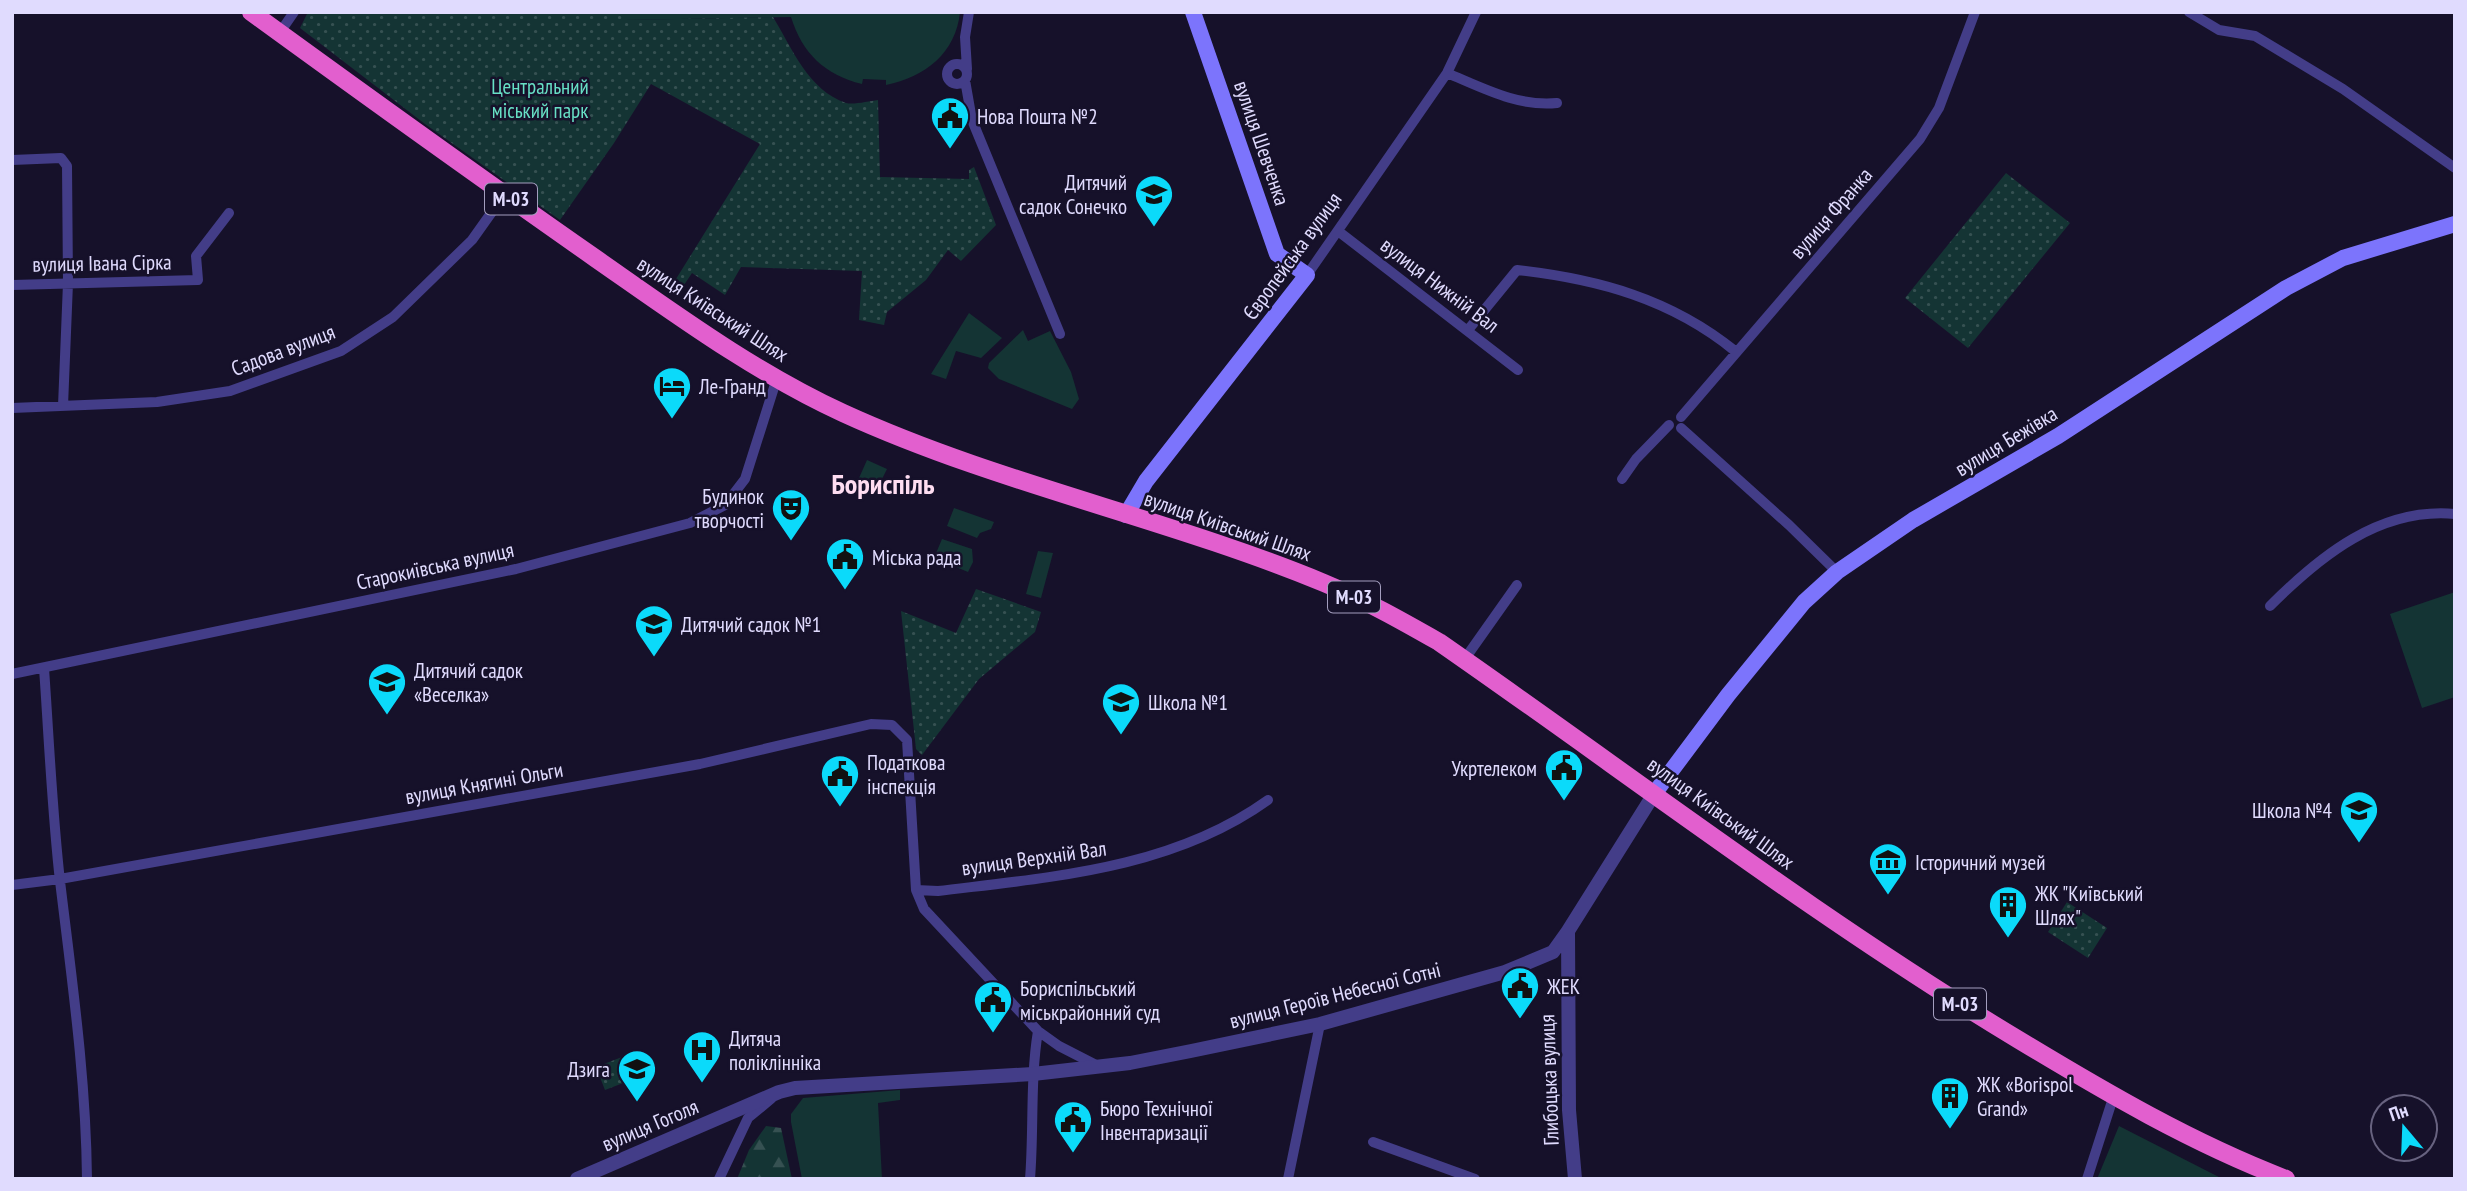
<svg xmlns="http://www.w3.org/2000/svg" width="2467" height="1191" viewBox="0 0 2467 1191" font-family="'PT Sans Narrow',sans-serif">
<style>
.grass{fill:#143434}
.forest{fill:url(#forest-firs)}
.park{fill:url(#park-dots)}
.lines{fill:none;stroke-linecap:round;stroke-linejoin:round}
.minor{stroke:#433d88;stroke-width:10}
.tertiary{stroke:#433d88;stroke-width:14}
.secondary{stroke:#7c74fc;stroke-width:16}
.trunk{stroke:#e25fce;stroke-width:18}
.labels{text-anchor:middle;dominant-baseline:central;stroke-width:5;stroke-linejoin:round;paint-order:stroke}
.shield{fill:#16112a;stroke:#a39ebe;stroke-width:2}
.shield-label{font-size:19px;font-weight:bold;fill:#e0dbfe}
.park-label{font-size:21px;fill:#67dfc5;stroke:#16112a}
.poi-label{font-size:21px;fill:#e0dbfe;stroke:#16112a;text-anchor:start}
.street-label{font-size:21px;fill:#e0dbfe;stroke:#16112a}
.district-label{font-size:28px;font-weight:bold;fill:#feddf1;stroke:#16112a}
</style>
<defs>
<pattern id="forest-firs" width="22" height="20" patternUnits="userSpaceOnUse" patternTransform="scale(1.75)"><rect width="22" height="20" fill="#143434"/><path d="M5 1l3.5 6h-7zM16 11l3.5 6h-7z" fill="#365152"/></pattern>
<pattern id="park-dots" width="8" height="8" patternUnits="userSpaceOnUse" patternTransform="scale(1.75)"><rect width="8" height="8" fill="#143434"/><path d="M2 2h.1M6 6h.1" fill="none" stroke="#365152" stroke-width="1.8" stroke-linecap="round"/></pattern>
</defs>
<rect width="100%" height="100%" fill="#16112a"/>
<path class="grass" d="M626,12H960C956,53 925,77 886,85V80L863,79L862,84C825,75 802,53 791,17L626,20Z
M969,313L1002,338L981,358L956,351L946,379L931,374Z
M1023,330L1028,341L1050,331L1071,372L1079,399L1072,409L999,379L988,368L989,363Z
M867,460L887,469L880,483L873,482L862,490L855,487Z
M954,508L994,522L991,529L980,533L977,538L947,526Z
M942,539L972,549L973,562L968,572L934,558Z
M1038,551L1053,553L1041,598L1026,594Z
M2455,592V697L2422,708L2390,614Z
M900,1090V1100L878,1103L882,1179H802L791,1122V1114L803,1098Z
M2119,1126L2211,1173L2223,1179H2097Z"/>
<path class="forest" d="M766,1126L781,1128L792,1179H737L749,1150Z"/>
<path class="park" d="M308,12H626L627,20L773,17C792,48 808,90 846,103C854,105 869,101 878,100L880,177L969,179V170L974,167L996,225L961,261L948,250L926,280L887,312L884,325L859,320L862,271L741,267L725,295L692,273L684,285L676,279L760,144L651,84L614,143L560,220L425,124L300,28Z
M2006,173L2070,223L1968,348L1905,298Z
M976,589L1041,612L1035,632L979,679L922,755L916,749L901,611L956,633Z
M2067,902L2107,928L2088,958L2048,932Z
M622,1057L631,1080L605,1090L596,1067Z"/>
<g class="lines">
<path class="minor" d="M2189,12L2219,30L2255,36L2343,89L2455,168
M276,31L283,28L294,12
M947 74a10 10 0 1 1 20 0a10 10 0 1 1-20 0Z
M967,69L965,37L969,12
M1447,73C1483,88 1518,107 1557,103
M965,80L972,120L1060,334
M12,160L61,158L67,166L68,283L63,406
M1338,231L1518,370
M1307,275L1447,73L1476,12
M12,285L198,280L196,256L229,213
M1468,330L1517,270C1598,279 1671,299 1735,351
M12,408L157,402L230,391L341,351L393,317L472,240L504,195
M1681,417L1920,139L1939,108L1975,12
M1681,428L1789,525L1837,572
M1622,479L1636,459L1669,425
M2270,606C2320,556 2380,507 2455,514
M1464,660L1517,585
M44,668C49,739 52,810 60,881C72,981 86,1078 87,1179
M12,674L516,569L690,523L725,505L745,479L777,378
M12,885L60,879L700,764L871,724L892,725L907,740L916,890L924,909L1038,1031L1059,1046L1098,1066
M916,890L938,891C1052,877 1172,869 1268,800
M1373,1142L1475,1179
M719,1179L748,1118L771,1099
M1030,1179C1034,1129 1030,1080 1038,1031
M1288,1179L1320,1024
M2087,1179L2114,1095"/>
<path class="tertiary" d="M577,1179L779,1092L795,1088L1033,1074L1130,1063L1191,1051L1320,1024L1505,972L1553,952L1568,931
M1575,1179L1569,1110L1568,931L1654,794"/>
<path class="secondary" d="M1126,515L1146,481L1307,275L1277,254L1193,12
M1654,794L1728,695L1804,602L1837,572L1913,520L2058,436L2286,288L2343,258L2455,224"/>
<path class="trunk" d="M251,12C365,95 479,177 595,258C674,313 754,372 843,413C998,484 1167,518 1324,583C1365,600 1402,621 1439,642C1632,776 1818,919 2019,1040C2105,1092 2192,1143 2286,1179"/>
</g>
<defs>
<g id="civic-pin" transform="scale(2.0125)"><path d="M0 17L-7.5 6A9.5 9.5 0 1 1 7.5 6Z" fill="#0bdafa" stroke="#16112a"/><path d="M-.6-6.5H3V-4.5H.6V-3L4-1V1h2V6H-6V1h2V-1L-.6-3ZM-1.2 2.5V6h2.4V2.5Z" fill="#111"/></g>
<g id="school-pin" transform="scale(2.0125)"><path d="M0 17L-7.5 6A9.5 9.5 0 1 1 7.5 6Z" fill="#0bdafa" stroke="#16112a"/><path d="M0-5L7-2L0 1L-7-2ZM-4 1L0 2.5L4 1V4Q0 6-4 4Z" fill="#111"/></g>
<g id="hotel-pin" transform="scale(2.0125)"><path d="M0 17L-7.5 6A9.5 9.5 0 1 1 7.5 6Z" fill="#0bdafa" stroke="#16112a"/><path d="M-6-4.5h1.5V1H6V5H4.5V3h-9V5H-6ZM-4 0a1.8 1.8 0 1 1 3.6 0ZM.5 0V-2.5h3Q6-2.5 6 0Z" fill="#111"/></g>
<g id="theatre-pin" transform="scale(2.0125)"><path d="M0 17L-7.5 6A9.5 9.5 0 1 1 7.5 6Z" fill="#0bdafa" stroke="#16112a"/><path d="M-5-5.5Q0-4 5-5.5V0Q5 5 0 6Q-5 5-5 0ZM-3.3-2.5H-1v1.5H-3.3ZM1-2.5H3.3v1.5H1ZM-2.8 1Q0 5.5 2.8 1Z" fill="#111"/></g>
<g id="museum-pin" transform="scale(2.0125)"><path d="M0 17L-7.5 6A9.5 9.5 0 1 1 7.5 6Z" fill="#0bdafa" stroke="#16112a"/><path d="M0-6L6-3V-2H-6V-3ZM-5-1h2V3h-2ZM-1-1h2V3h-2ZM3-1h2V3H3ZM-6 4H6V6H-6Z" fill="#111"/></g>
<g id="building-pin" transform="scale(2.0125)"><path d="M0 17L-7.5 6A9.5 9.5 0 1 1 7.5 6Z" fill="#0bdafa" stroke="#16112a"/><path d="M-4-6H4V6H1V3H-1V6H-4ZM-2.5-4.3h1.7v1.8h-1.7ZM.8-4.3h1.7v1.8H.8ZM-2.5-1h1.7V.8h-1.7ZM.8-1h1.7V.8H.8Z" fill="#111"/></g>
<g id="hospital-pin" transform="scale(2.0125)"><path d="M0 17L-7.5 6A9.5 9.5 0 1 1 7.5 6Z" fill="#0bdafa" stroke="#16112a"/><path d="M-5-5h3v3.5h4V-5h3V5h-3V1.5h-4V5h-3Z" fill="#111"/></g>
</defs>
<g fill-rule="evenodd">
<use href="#civic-pin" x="950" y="116"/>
<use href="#school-pin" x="1154" y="194"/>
<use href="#hotel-pin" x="672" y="386"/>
<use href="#theatre-pin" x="791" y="508"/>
<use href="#civic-pin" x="845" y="557"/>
<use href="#school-pin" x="654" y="624"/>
<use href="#school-pin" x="387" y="682"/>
<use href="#school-pin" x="1121" y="702"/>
<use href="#civic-pin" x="1564" y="768"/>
<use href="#civic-pin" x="840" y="774"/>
<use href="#school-pin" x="2359" y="810"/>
<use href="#museum-pin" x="1888" y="862"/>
<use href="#building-pin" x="2008" y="905"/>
<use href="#civic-pin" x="1520" y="986"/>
<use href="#civic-pin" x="993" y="1000"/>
<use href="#hospital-pin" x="702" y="1050"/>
<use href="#school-pin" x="637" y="1069"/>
<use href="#building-pin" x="1950" y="1096"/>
<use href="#civic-pin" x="1073" y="1120"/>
</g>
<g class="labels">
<g class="shield">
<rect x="485" y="183.5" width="52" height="31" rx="5"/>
<rect x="1328" y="581.5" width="52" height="31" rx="5"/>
<rect x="1934" y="988.5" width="52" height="31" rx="5"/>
</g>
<g class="shield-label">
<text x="511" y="199">М-03</text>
<text x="1354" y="597">М-03</text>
<text x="1960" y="1004">М-03</text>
</g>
<g class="park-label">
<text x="540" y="86">Центральний<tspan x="540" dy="24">міський парк</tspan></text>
</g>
<g class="poi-label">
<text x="977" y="116">Нова Пошта №2</text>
<text x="1127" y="182" text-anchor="end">Дитячий<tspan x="1127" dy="24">садок Сонечко</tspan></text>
<text x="699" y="386">Ле-Гранд</text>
<text x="764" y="496" text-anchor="end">Будинок<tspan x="764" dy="24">творчості</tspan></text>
<text x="872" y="557">Міська рада</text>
<text x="681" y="624">Дитячий садок №1</text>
<text x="414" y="670">Дитячий садок<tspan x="414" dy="24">«Веселка»</tspan></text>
<text x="1148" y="702">Школа №1</text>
<text x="867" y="762">Податкова<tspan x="867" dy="24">інспекція</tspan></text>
<text x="1537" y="768" text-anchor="end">Укртелеком</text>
<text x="2332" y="810" text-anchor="end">Школа №4</text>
<text x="1915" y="862">Історичний музей</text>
<text x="2035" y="893">ЖК "Київський<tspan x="2035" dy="24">Шлях"</tspan></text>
<text x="1547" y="986">ЖЕК</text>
<text x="1020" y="988">Бориспільський<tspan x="1020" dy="24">міськрайонний суд</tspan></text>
<text x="729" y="1038">Дитяча<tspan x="729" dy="24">поліклінніка</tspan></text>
<text x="610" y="1069" text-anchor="end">Дзига</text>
<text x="1977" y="1084">ЖК «Borispol<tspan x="1977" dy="24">Grand»</tspan></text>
<text x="1100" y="1108">Бюро Технічної<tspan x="1100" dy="24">Інвентаризації</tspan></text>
</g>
<g class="street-label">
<text transform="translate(1262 143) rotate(71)">вулиця Шевченка</text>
<text transform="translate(1831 213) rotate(-49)">вулиця Франка</text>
<text transform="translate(1292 256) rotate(-54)">Європейська вулиця</text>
<text transform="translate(102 263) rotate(-1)">вулиця Івана Сірка</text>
<text transform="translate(1440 285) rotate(37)">вулиця Нижній Вал</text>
<text transform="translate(713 309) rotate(33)">вулиця Київський Шлях</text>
<text transform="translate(283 350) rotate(-21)">Садова вулиця</text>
<text transform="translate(2006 441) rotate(-31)">вулиця Бежівка</text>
<text transform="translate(1228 526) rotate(19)">вулиця Київський Шлях</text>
<text transform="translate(435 566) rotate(-12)">Старокиївська вулиця</text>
<text transform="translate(484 783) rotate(-10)">вулиця Княгині Ольги</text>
<text transform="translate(1721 813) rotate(36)">вулиця Київський Шлях</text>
<text transform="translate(1034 858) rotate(-8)">вулиця Верхній Вал</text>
<text transform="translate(1335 995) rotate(-14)">вулиця Героїв Небесної Сотні</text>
<text transform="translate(1549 1080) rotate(-92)">Глибоцька вулиця</text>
<text transform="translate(650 1125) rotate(-23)">вулиця Гоголя</text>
</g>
<g class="district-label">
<text x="883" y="483">Бориспіль</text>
</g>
</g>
<rect width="2467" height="1191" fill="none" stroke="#e0dbfe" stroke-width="28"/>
<g transform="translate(2404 1128) rotate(341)"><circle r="33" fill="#16112a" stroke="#67627f" stroke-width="2"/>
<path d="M0-5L12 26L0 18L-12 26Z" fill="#0bdafa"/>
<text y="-10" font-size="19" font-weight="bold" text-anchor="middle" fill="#e0dbfe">Пн</text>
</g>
</svg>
